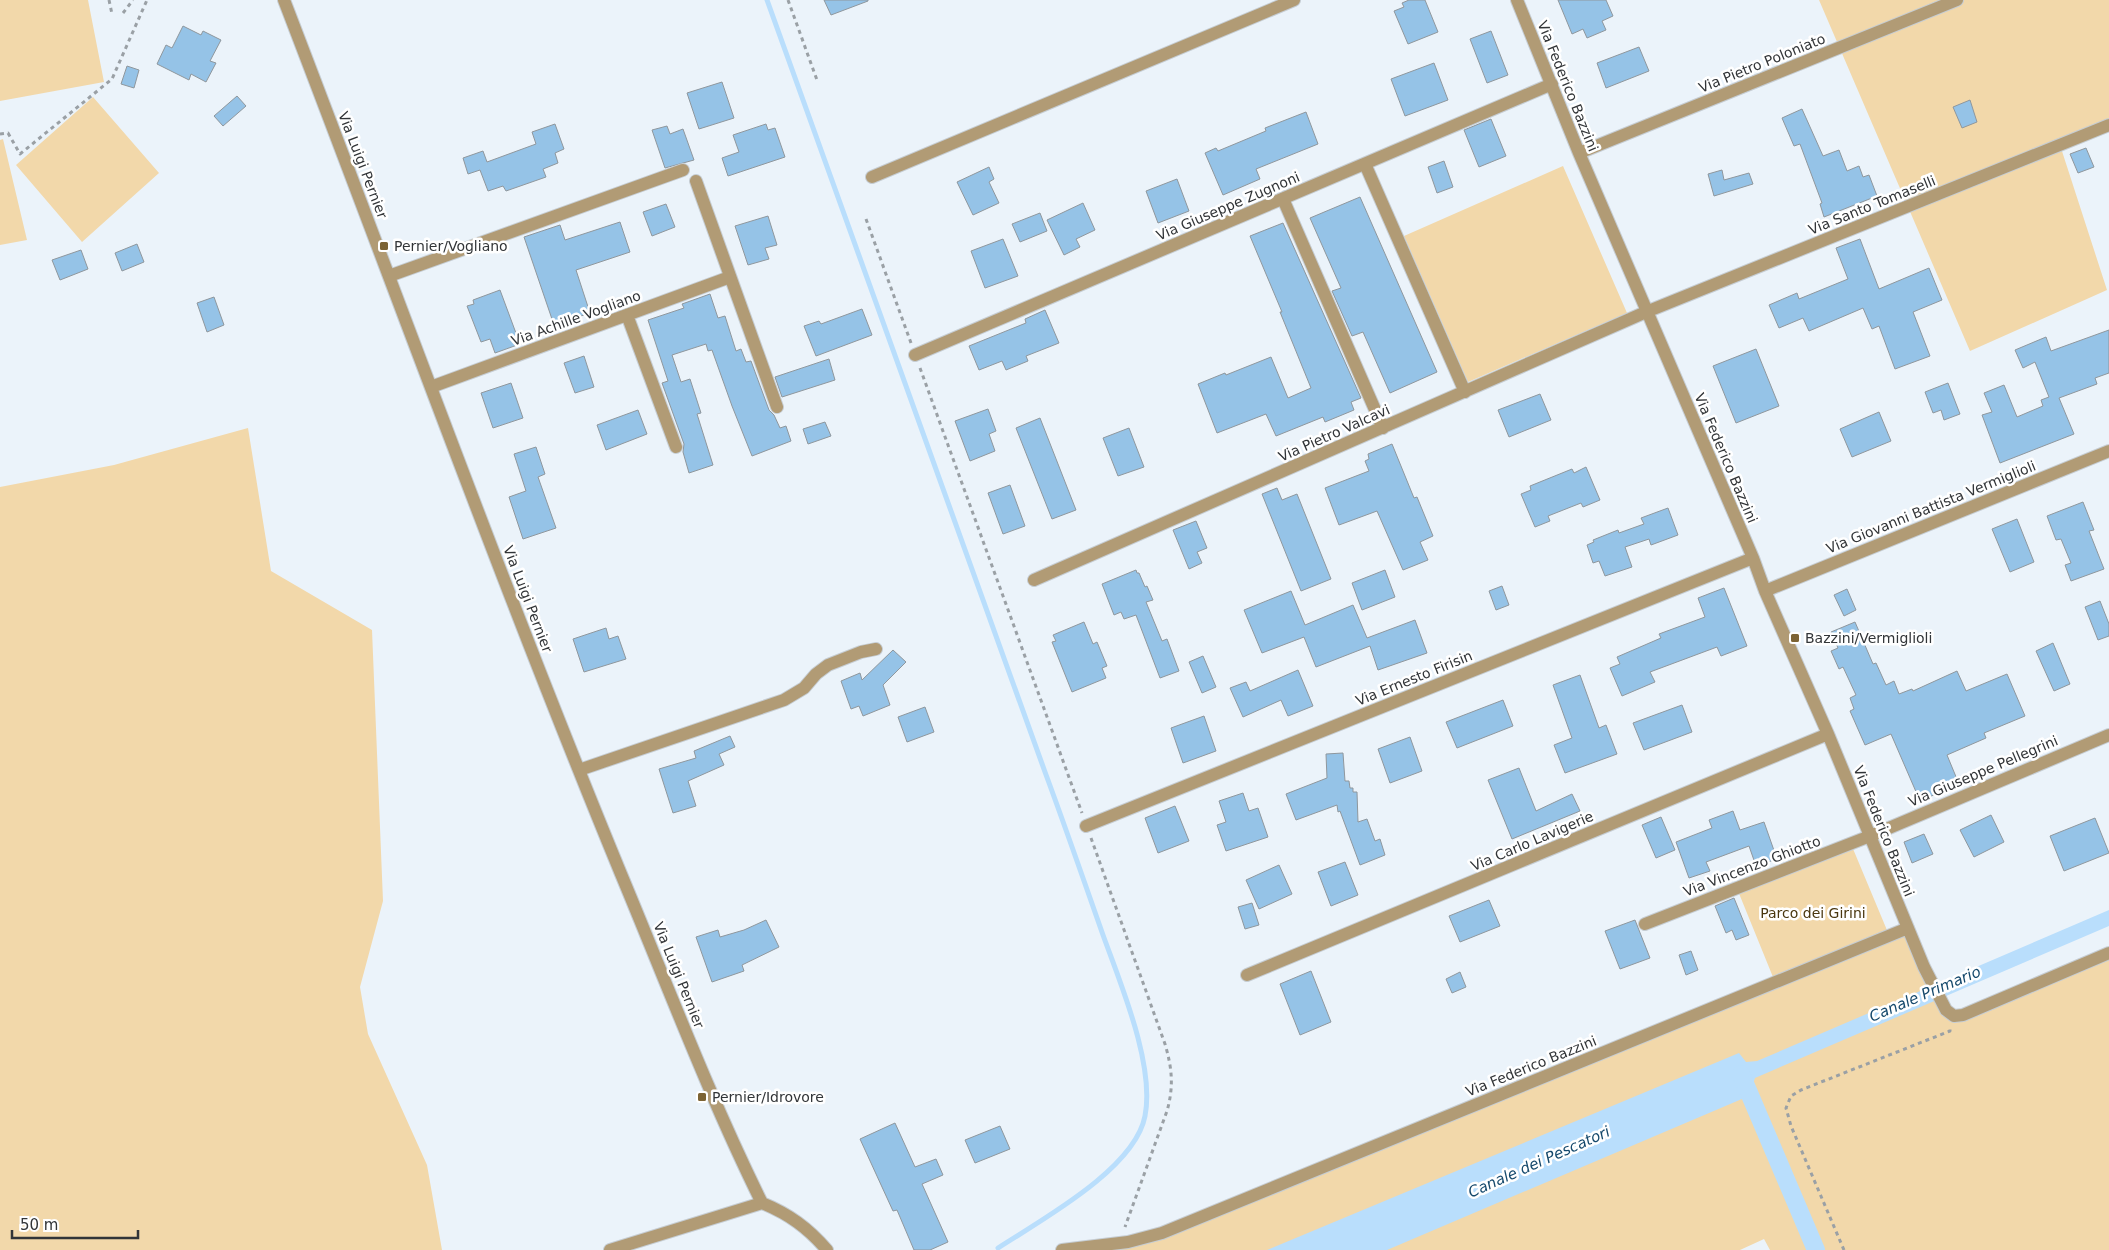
<svg xmlns="http://www.w3.org/2000/svg" width="2109" height="1250" viewBox="0 0 2109 1250" font-family="'DejaVu Sans',sans-serif">
<style>
.green{fill:#f2d8aa}
.water{fill:#b9defc}
.lines{fill:none;stroke-linecap:round;stroke-linejoin:round}
.stream{stroke:#b9defc;stroke-width:5}
.canal{stroke:#b9defc;stroke-width:18}
.building{fill:#95c3e7;stroke:#8f979d}
.minor-casing{stroke:#c6cdd3;stroke-width:14}
.path{stroke:#9aa0a5;stroke-width:3;stroke-dasharray:4 4;stroke-linecap:butt}
.minor{stroke:#b19b75;stroke-width:12}
.poi-dot{fill:#7c6334;stroke:#fff;stroke-width:2}
.labels{text-anchor:middle;dominant-baseline:central;stroke-width:5;stroke-linejoin:round;paint-order:stroke}
.street-label{font-size:14px;fill:#323538;stroke:#fff}
.poi-label{font-size:14px;fill:#323538;stroke:#fff;text-anchor:start}
.park-label{font-size:14px;fill:#4a370f;stroke:#fff}
.water-label{font-size:15px;font-style:italic;fill:#15496c;stroke:#fff}
</style>
<rect width="100%" height="100%" fill="#ebf3fa"/>
<path class="green" d="M0,0H88L104,82L0,101Z
M1819,0H2109V125L2060,145L2107,290L1970,351Z
M93,97L159,173L82,242L16,165Z
M3,139L27,240L0,245V140Z
M1563,166L1627,313L1468,382L1404,236Z
M248,428L271,571L372,630L383,901L360,987L368,1034L427,1165L442,1250H0V487L114,465Z
M1851,844L1889,935L1908,928L1950,1013L2109,953V1250H1770L1764,1239L1740,1250H1062L1128,1242L1775,982L1738,891Z"/>
<path class="water" d="M2109,910V926L1755,1078L1753,1084L1756,1093L1387,1250H1267L1739,1053L1746,1062L1757,1061Z"/>
<g class="lines">
<path class="stream" d="M767,0C860,257 953,514 1045,772C1065,826 1084,881 1103,935C1121,985 1155,1065 1145,1116C1135,1169 1041,1220 998,1248"/>
<path class="canal" d="M1741,1074L1816,1250"/>
</g>
<path class="building" d="M824,0H868V1L831,15Z
M1409,0H1425L1438,32L1408,44L1394,11L1404,7L1402,3Z
M1558,0H1606L1613,16L1602,21L1606,30L1587,38L1583,29L1572,34Z
M183,26L201,35L203,31L221,40L210,61L216,63L206,82L191,74L189,80L157,64L166,45L172,48Z
M1491,31L1508,75L1487,83L1470,39Z
M1639,47L1649,71L1606,88L1597,63Z
M1434,63L1448,100L1405,116L1391,79Z
M127,66L139,70L134,88L121,84Z
M722,82L734,118L699,129L687,93Z
M237,96L246,106L223,126L214,116Z
M1970,100L1977,122L1962,128L1953,107Z
M1802,109L1823,156L1839,150L1847,171L1859,166L1863,177L1869,175L1877,196L1824,217L1820,204L1822,203L1800,144L1794,146L1782,118Z
M1306,112L1318,144L1256,169L1260,179L1223,195L1205,153L1216,148L1218,151L1266,131L1265,128Z
M1491,119L1506,156L1479,167L1464,130Z
M555,124L564,149L555,153L558,163L543,169L546,177L506,191L503,186L488,191L480,170L468,174L463,158L483,151L487,162L536,144L532,132Z
M766,124L768,130L775,128L785,157L728,176L722,158L739,152L733,135Z
M667,126L670,134L683,129L694,160L665,168L652,130Z
M2086,148L2094,167L2078,173L2070,154Z
M1444,161L1453,187L1437,193L1428,167Z
M989,167L994,179L989,182L999,203L973,215L957,182Z
M1722,170L1724,180L1749,173L1753,184L1714,196L1708,174Z
M1177,179L1189,211L1158,223L1146,191Z
M1360,197L1437,372L1390,393L1363,332L1352,336L1332,291L1341,288L1310,218Z
M1083,203L1095,230L1076,239L1080,247L1064,255L1047,220Z
M666,204L675,227L652,236L643,212Z
M1040,213L1047,231L1020,242L1012,224Z
M768,216L777,245L765,248L769,259L748,265L735,226Z
M620,222L630,252L576,270L590,313L554,325L524,237L560,225L565,240Z
M1283,223L1361,398L1351,402L1354,410L1325,422L1323,417L1276,436L1266,414L1217,433L1198,384L1225,373L1226,375L1271,357L1288,398L1311,388L1280,312H1282L1250,236Z
M1003,239L1018,276L985,288L971,251Z
M1860,239L1879,289L1929,268L1942,300L1913,312L1930,356L1895,369L1879,326L1872,329L1863,308L1809,331L1803,318L1779,328L1769,305L1797,293L1799,299L1848,279L1836,248Z
M137,244L144,262L122,271L115,253Z
M81,250L88,269L60,280L52,260Z
M500,290L520,344L495,353L490,339L481,342L467,306L474,304L473,300Z
M710,294L718,318L725,316L736,351L741,349L746,362L751,361L769,410L774,415L780,428L786,426L791,441L752,456L732,406L712,350L708,351L706,344L672,355L681,382L690,379L701,413L697,414L713,465L689,473L683,452L684,444L662,383L668,381L648,320L684,308L682,304Z
M214,297L224,325L207,332L197,303Z
M862,309L872,335L816,356L804,326L819,321L821,324Z
M1045,310L1059,343L1026,356L1028,361L1006,370L1002,361L979,370L969,346L1026,323L1025,319Z
M2109,330V373L2095,378L2097,384L2059,398L2074,434L2000,463L1982,415L1992,412L1984,393L2004,385L2017,417L2043,406L2041,400L2049,397L2035,362L2023,368L2015,350L2046,337L2051,351Z
M1756,349L1779,406L1736,423L1713,366Z
M584,356L594,387L575,393L564,363Z
M829,359L835,380L782,397L775,377Z
M511,383L523,418L493,428L481,393Z
M1948,383L1960,414L1944,420L1941,410L1933,413L1925,392Z
M1540,394L1551,420L1509,437L1498,410Z
M988,409L996,431L989,434L995,451L970,461L955,421Z
M638,410L647,434L606,450L597,425Z
M1879,412L1891,441L1852,457L1840,429Z
M1040,418L1076,510L1052,519L1016,428Z
M825,422L831,436L808,444L803,429Z
M1129,428L1144,467L1118,476L1103,438Z
M1392,444L1414,498L1417,497L1433,536L1420,542L1428,560L1403,570L1377,511L1339,525L1325,488L1369,471L1365,461L1369,459L1368,454Z
M536,447L545,474L538,477L556,528L523,539L509,497L526,491L514,454Z
M1586,467L1600,500L1583,507L1581,503L1548,516L1550,521L1535,527L1521,494L1531,490L1530,486L1572,469L1574,473Z
M1010,485L1025,526L1003,534L988,493Z
M1277,488L1282,500L1297,494L1331,579L1301,591L1262,494Z
M2083,502L2094,530L2089,531L2104,569L2071,581L2065,565L2071,563L2061,539L2056,540L2047,516Z
M1668,508L1678,535L1651,545L1649,539L1625,547L1632,567L1605,576L1599,561L1593,563L1587,545L1594,542L1593,540L1618,530L1619,533L1644,524L1641,518Z
M2017,519L2034,562L2010,572L1992,529Z
M1196,521L1207,548L1197,552L1202,563L1189,569L1173,530Z
M1136,570L1137,573H1139L1145,587L1147,586L1153,600L1146,602L1162,641L1167,639L1179,671L1160,678L1136,615L1124,619L1121,612L1114,615L1102,584Z
M1385,570L1395,597L1362,610L1352,583Z
M1502,586L1509,605L1496,610L1489,591Z
M1724,588L1747,646L1721,656L1717,647L1650,672L1655,682L1622,696L1610,668L1620,664L1617,657L1661,638L1659,634L1705,617L1698,598Z
M1847,589L1856,610L1844,616L1834,595Z
M1291,591L1305,625L1353,605L1367,638L1415,620L1427,653L1378,670L1370,646L1316,667L1304,637L1262,653L1244,610Z
M2100,601L2109,624V636L2098,640L2085,607Z
M1084,622L1093,644L1097,642L1107,666L1102,668L1106,678L1072,692L1052,642L1056,641L1053,635Z
M1855,622L1873,664L1876,663L1886,685L1894,681L1899,694L1912,689L1913,691L1957,671L1966,691L2007,674L2025,716L1984,733L1986,738L1947,755L1959,784L1920,801L1891,734L1865,745L1850,711L1854,709L1850,698L1856,695L1843,667L1839,669L1831,651L1838,648L1831,632Z
M606,628L609,639L618,636L626,659L584,672L573,639Z
M2053,643L2070,684L2054,691L2036,651Z
M893,650L906,662L883,685L890,705L863,716L859,706L851,709L841,681L860,673L862,680Z
M1203,656L1216,687L1202,693L1189,662Z
M1298,670L1313,706L1288,716L1281,700L1243,717L1230,688L1246,682L1250,691Z
M1580,675L1599,728L1606,725L1617,754L1565,773L1554,745L1572,738L1553,685Z
M1503,700L1513,726L1457,748L1446,722Z
M1682,705L1692,732L1644,750L1633,723Z
M925,707L934,732L907,742L898,717Z
M1204,716L1216,751L1183,763L1171,728Z
M730,736L735,747L719,754L724,765L688,781L696,806L673,813L659,769L696,758L694,751Z
M1410,737L1422,771L1390,783L1378,749Z
M1343,753L1345,781H1349L1350,788H1353V792H1357L1358,822L1367,819L1375,841L1380,839L1385,855L1360,865L1340,811L1338,812L1337,805L1296,820L1286,794L1327,778L1326,754Z
M1519,768L1536,811L1572,794L1580,811L1512,839L1488,780Z
M1243,793L1249,811L1258,808L1268,837L1226,851L1217,825L1226,822L1219,801Z
M1175,806L1189,841L1158,853L1145,818Z
M1733,811L1740,830L1764,822L1777,859L1756,866L1749,846L1706,862L1710,871L1689,878L1676,842L1712,828L1709,820Z
M1991,815L2004,842L1974,857L1960,830Z
M1661,817L1675,850L1656,858L1642,825Z
M2095,818L2109,853L2064,871L2050,836Z
M1924,834L1933,854L1912,863L1904,842Z
M1345,862L1358,895L1331,906L1318,872Z
M1279,865L1292,894L1259,909L1246,880Z
M1734,898L1749,935L1736,940L1732,930L1726,933L1715,906Z
M1489,900L1500,926L1460,942L1449,916Z
M1252,903L1259,925L1245,929L1238,907Z
M766,920L779,947L742,965L744,971L712,982L696,937L718,930L720,937L744,930Z
M1635,920L1650,958L1620,969L1605,931Z
M1691,951L1698,970L1686,975L1679,955Z
M1311,971L1331,1022L1300,1035L1280,984Z
M1460,972L1466,987L1452,993L1446,979Z
M895,1123L915,1167L936,1159L943,1175L922,1184L948,1242L930,1250H914L897,1210L893,1211L860,1139Z
M1000,1126L1010,1149L975,1163L965,1140Z"/>
<g class="lines">
<g class="minor-casing">
<path id="minor" d="M284,0C396,291 502,585 621,874C667,984 709,1096 762,1203
M1517,0L1579,153L1753,558L1765,591L1828,734L1924,967L1946,1010L1954,1016L1963,1015L2109,953
M1579,153L1957,0
M1365,164L1465,392
M872,177L1294,0
M696,181L777,407
M1283,199L1383,428
M389,276L683,170
M627,315L676,447
M915,355L1552,84
M431,387L730,277
M1034,580L1646,312L2109,125
M1765,591L2109,451
M579,770L784,700L804,688L816,674L828,665L861,652L876,649
M1086,826L1753,558
M1645,924L1870,836L2109,735
M1247,975L1828,734
M610,1250L762,1203C789,1214 808,1228 827,1250
M1062,1250L1128,1242L1162,1233L1908,928"/>
</g>
<path class="path" d="M109,0L112,14
M788,0L817,80
M123,13L133,0
M0,134L8,133L20,154L112,79L147,0
M866,219L911,343
M920,368L1082,813
M1091,838L1165,1044C1172,1068 1174,1086 1167,1111L1125,1227
M1844,1250L1791,1126L1786,1108L1791,1096L1801,1090L1950,1031V1029"/>
<use href="#minor" class="minor"/>
</g>
<g class="poi-dot">
<rect x="379" y="241" width="10" height="10" rx="2.5"/>
<rect x="1790" y="633" width="10" height="10" rx="2.5"/>
<rect x="697" y="1092" width="10" height="10" rx="2.5"/>
</g>
<g class="labels">
<g class="street-label">
<text transform="translate(1762 63) rotate(-22)">Via Pietro Poloniato</text>
<text transform="translate(1568 86) rotate(68)">Via Federico Bazzini</text>
<text transform="translate(363 165) rotate(69)">Via Luigi Pernier</text>
<text transform="translate(1872 205) rotate(-22)">Via Santo Tomaselli</text>
<text transform="translate(1228 206) rotate(-23)">Via Giuseppe Zugnoni</text>
<text transform="translate(576 318) rotate(-20)">Via Achille Vogliano</text>
<text transform="translate(1334 433) rotate(-24)">Via Pietro Valcavi</text>
<text transform="translate(1726 458) rotate(67)">Via Federico Bazzini</text>
<text transform="translate(1931 507) rotate(-22)">Via Giovanni Battista Vermiglioli</text>
<text transform="translate(528 599) rotate(69)">Via Luigi Pernier</text>
<text transform="translate(1414 678) rotate(-22)">Via Ernesto Firisin</text>
<text transform="translate(1983 771) rotate(-23)">Via Giuseppe Pellegrini</text>
<text transform="translate(1884 831) rotate(68)">Via Federico Bazzini</text>
<text transform="translate(1532 841) rotate(-23)">Via Carlo Lavigerie</text>
<text transform="translate(1752 866) rotate(-21)">Via Vincenzo Ghiotto</text>
<text transform="translate(679 975) rotate(68)">Via Luigi Pernier</text>
<text transform="translate(1531 1066) rotate(-22)">Via Federico Bazzini</text>
</g>
<g class="poi-label">
<text x="394" y="246">Pernier/Vogliano</text>
<text x="1805" y="638">Bazzini/Vermiglioli</text>
<text x="712" y="1097">Pernier/Idrovore</text>
</g>
<g class="park-label">
<text x="1813" y="913">Parco dei Girini</text>
</g>
<g class="water-label">
<text transform="translate(1925 994) rotate(-23)">Canale Primario</text>
<text transform="translate(1539 1162) rotate(-24)">Canale dei Pescatori</text>
</g>
</g>
<path d="M12 1230v8h126v-8" fill="none" stroke="#323538" stroke-width="2.5"/>
<text x="20" y="1230" font-size="15" fill="#323538" stroke="#ffffff" stroke-width="4" paint-order="stroke">50 m</text>
</svg>
